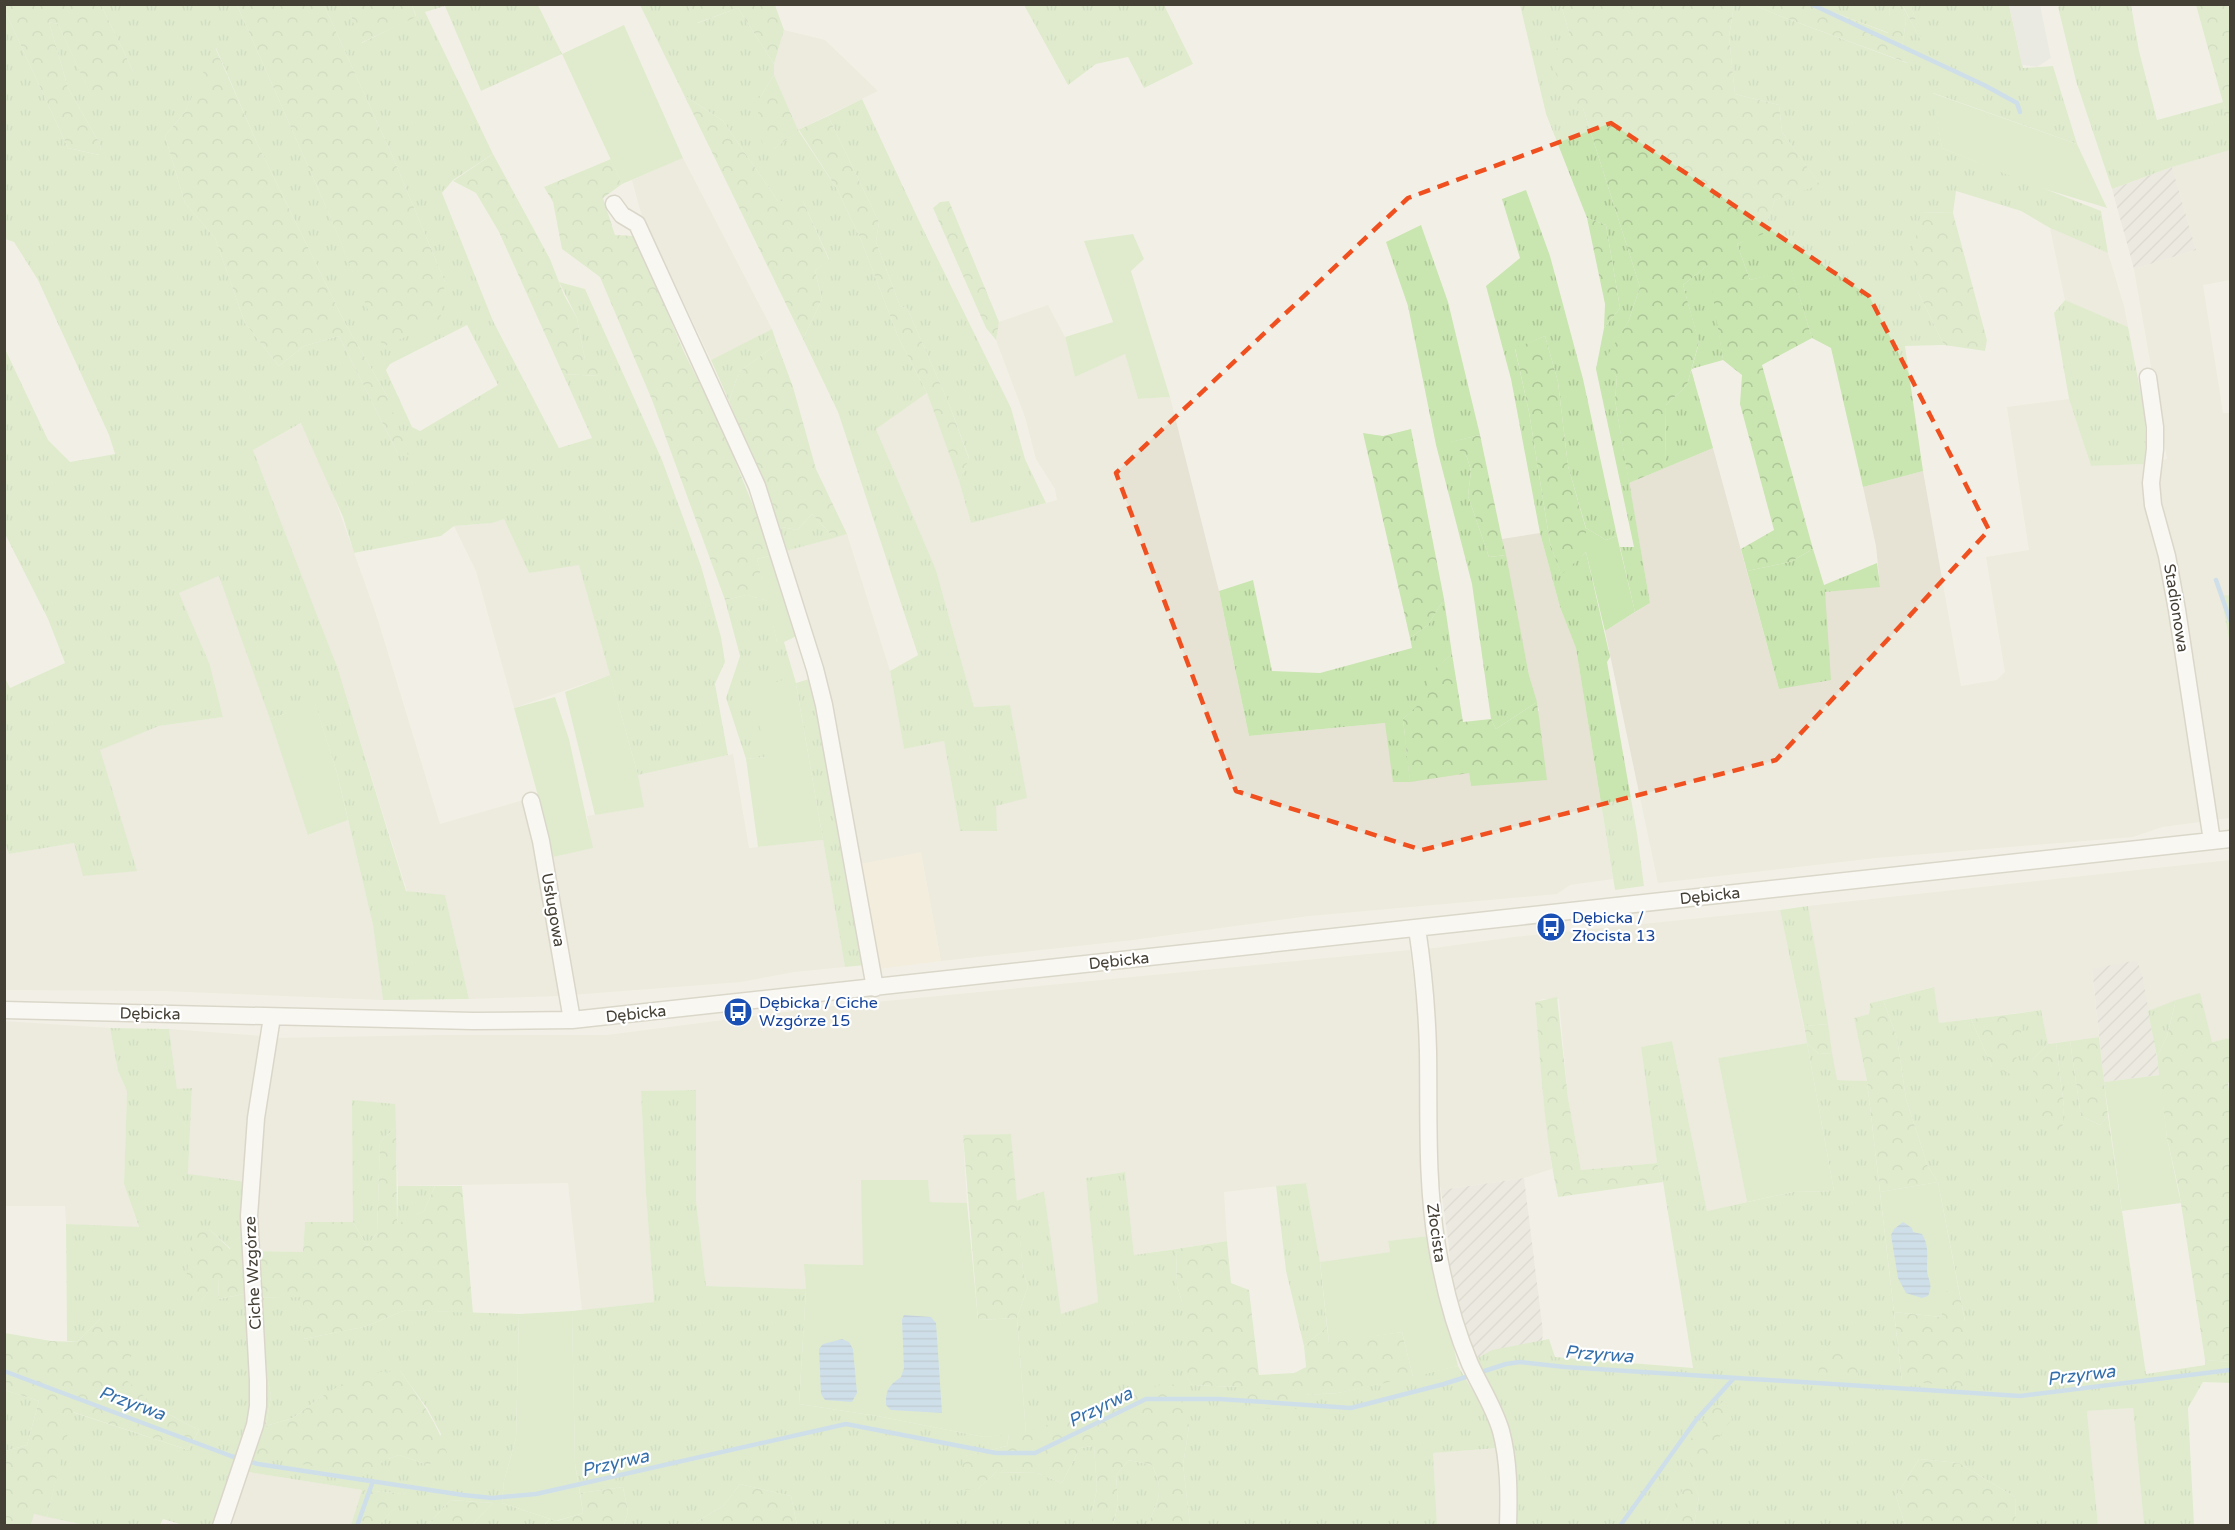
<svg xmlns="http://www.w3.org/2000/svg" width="2235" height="1530" viewBox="0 0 2235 1530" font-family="'Varela Round',sans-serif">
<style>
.residential{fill:#e6e2d4}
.commercial{fill:#f3e8d2}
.industrial{fill:url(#industrial-furrows)}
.grass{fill:url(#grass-tufts);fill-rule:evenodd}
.forest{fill:url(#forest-crowns)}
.garden{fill:#c9e5b0}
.parking{fill:#e3e2de}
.water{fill:url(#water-rules)}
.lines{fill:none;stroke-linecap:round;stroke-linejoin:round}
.stream{stroke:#a5c9ed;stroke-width:4.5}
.minor-casing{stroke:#bdb8a9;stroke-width:19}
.minor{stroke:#fff;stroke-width:16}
.marked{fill:none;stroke:#f0501f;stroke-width:4.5;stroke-dasharray:12 8;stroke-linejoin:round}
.labels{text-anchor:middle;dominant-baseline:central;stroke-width:4.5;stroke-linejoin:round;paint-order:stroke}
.street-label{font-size:16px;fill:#454036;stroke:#fff}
.transit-label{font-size:16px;fill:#164399;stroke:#fff;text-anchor:start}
.water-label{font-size:18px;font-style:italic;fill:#346fac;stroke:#fff}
</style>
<defs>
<pattern id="industrial-furrows" width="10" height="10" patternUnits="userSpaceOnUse" patternTransform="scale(1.5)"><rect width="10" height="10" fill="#e4e1db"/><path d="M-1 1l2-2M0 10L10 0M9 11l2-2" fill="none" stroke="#c5c2bd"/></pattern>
<pattern id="grass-tufts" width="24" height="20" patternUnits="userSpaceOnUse" patternTransform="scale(1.5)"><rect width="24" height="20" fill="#c9e5b0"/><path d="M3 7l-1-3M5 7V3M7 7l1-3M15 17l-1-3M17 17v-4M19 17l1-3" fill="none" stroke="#aec698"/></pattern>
<pattern id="forest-crowns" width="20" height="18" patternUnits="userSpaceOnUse" patternTransform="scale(1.5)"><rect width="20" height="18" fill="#c9e5b0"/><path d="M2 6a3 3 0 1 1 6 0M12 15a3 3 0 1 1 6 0" fill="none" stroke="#aec698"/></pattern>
<pattern id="water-rules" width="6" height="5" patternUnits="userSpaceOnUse" patternTransform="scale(1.5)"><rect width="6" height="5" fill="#a5c9ed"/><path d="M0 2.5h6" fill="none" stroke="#88a5c1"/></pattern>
</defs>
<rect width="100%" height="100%" fill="#f2f0e6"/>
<path class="residential" d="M784,30L825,40L878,91L798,130L774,75V64Z
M2230,150V280L2203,285L2223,413H2230V595L2221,597L2230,645V818L2162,827L2133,837L1876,858L1658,883L1605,631L1650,603L1629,483L1713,448L1779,689L1825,592L1880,586L1876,546L1863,487L1923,471L1961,686L1997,680L2005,672L1986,557L2029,550L2007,407L2069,399L2091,466L2146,464L2167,459L2134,269L2196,250L2172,167Z
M683,158L772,329L711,360L641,213L632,180Z
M2050,228L2108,253L2124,306L2128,327L2065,300Z
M1048,305L1065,337L1075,377L1125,354L1138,399L1170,397L1219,591L1249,736L1385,723L1469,773L1471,786L1539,710L1529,675L1502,539L1540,533L1560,607L1576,647L1613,879L1570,885L1557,894L1309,916L1133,940L941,961L921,853L860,864L836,719L815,642L786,551L847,534L890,671L904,749L944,741L960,831L996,806L1010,705L974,707L936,570L876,429L927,393L959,481L971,523L1057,500L1055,489L1036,459L1025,417L996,340L999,322Z
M302,423L333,494L377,617L440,824L538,796L549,858L592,848L587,816L643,807L638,775L733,754L749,848L823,840L845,967L794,972L741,982L558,996L469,999L445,896L407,891L338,669L253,450Z
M504,519L529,573L579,564L610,675L514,708L476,571L454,526L492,523Z
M219,576L249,656L309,835L348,820L374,929L383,1000L163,991L5,990L4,840L9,854L74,843L100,749L159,726L223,717L210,665L179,593Z
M2230,860V1038L2212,1042L2172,1002L2148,1011L2142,973L2137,960L2092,970L2099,1037L2048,1044L2041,1010L1939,1023L1933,987L1870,1003L1869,1014L1854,1018L1867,1081L1836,1080L1808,906Z
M1780,910L1807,1043L1718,1058L1747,1202L1707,1211L1672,1041L1641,1047L1657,1163L1581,1170L1568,1098L1559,999H1542L1535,1003L1543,1095L1552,1169L1524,1178L1441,1190L1435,1167L1427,949L1514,937Z
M1410,950L1421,1043V1178L1428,1236L1388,1241L1390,1252L1320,1262L1306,1183L1224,1192L1227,1241L1134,1255L1125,1172L1086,1178L1098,1302L1060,1315L1044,1191L1016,1201L1011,1134L963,1136L967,1203L930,1202L928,1180L864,1265L805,1264L806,1289L706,1286L696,1201V1090L641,1091L646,1194L654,1302L582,1310L568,1183L398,1186L394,1104L353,1101V1222H305L303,1252L256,1251L258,1143L276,1038L440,1035H607L824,1007Z
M4,1021L110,1028L118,1071L127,1091L124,1184L139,1228L66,1224L65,1206H5Z
M169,1029L261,1036L247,1182L188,1175L192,1089H177Z
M2133,1408L2144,1525H2098L2087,1411Z
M1498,1448L1499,1525H1437L1433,1453Z
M248,1472L362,1490L351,1525L231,1526Z
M34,1514L86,1525L31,1526Z"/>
<path class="commercial" d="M921,852L941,961L878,969L860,864Z"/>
<path class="industrial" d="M2172,167L2196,250L2134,269L2112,189Z
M2137,960L2142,973L2160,1075L2104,1082L2092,969Z
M1524,1178L1543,1332L1542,1341L1474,1360L1451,1286L1449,1247L1441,1190Z"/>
<path class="grass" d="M2064,4L2131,5L2139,51L2157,120L2223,102L2230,128V150L2172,167L2112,189L2076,81L2058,7Z
M101,5H237L330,216L384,347L445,282L392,155L324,5H347L362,43L416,16L412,5H538L562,54L481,91L445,6L425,12L493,154L453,180L442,193L493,321L559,448L592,438L563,374L599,376L585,360L577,318L559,282L585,289L662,460L701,566L721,637L725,662L715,684L728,755L638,775L579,565L529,573L504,519L492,523L454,526L441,536L354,553L343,517L301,423L253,450L338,669L406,891L445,895L469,999L383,1000L373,925L337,773L315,704L270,719L219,576L179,593L210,665L223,717L159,726L100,750L137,871L83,876L74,843L9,854L4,840V676L10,688L65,663L48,619L5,534V349L48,440L70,462L115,454L109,435L38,280L14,242L5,239V11L68,148L99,155L101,146L68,88L49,22L58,24L92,97L133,71ZM216,48L257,143L345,323L387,396L398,454L339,336L304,346L279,366L245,323L215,238L185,203L165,136L185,112ZM467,325L498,385L420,431L412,427L386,370L390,364Z
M640,5H687L698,23L738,8L774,64V75L759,99L774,149L798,130L837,189L861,240L899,339L927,393L876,429L936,570L974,707L1010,705L1027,798L996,806L997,831H960L944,741L904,749L890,671L918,655L838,412L803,339L822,299L815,271L829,259L803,201H778L723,121L684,95Z
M1024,5H1164L1193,64L1144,88L1128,57L1096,64L1068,85Z
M1520,5H1561L1570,36L1583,108L1640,287L1629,320L1605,361L1617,377L1615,400L1650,603L1635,612L1620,547H1634L1596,369L1604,328L1620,308L1606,225L1587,218L1546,114Z
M1734,5H1754L1780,16L1907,63L1902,48L1906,20L1902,5L1921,40L1911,5H2009L2023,68L2053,66L2077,144L1933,93L1942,148L2101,211L2108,253L2050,228L2021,211L1956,191L1953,213L1921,212L1918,292L1944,345L1905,346L1923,471L1863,487L1831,348L1812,338L1791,270L1750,280L1737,244L1763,233L1775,200L1819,184L1782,132L1779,105L1735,94L1729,37Z
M1814,5H1890L1889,33Z
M862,99L921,225L1011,408L1025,459L1046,503L971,523L959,481L969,458L949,404L907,308L900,306L876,242L879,222L828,116Z
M1526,190L1550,256L1583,379L1617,536L1606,540L1586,528L1568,466L1558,382L1545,336L1515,349L1529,412L1550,543L1561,574L1586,552L1610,657L1607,662L1637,833L1644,886L1615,890L1576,648L1560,607L1540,533L1511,379L1486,286L1520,258L1502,199Z
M1421,225L1448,302L1480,435L1451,442L1467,457L1471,471L1468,496L1489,557L1506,555L1529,675L1537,702L1496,729L1491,719L1472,584L1436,445L1408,306L1386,242Z
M1709,264L1723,360L1691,369L1713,448L1665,468L1666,405L1687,385L1699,343L1683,285Z
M2065,300L2128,327L2145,415L2146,464L2091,466L2069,399L2054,313Z
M772,329L777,344L739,372L729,401L711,360Z
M812,514L834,538L786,551L776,526L797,530Z
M1813,549L1824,585L1877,563L1880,587L1825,592L1831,680L1779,689L1747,571L1790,562Z
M1253,580L1272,671L1320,673L1412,648L1410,638L1428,625L1444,599L1452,654L1427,676L1429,696L1403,719L1410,782H1393L1385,723L1249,736L1219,591Z
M747,595L768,601L777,642H784L796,683L809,679L815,684L866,965L845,967L796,684L766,757L746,759L726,698L740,656L725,600Z
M2230,595V645L2221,596Z
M1808,906L1828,1024L1804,1026L1780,910Z
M1934,987L1939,1023L1971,1019L1992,1067L2021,1035V1013L2041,1010L2048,1044L2032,1060L2060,1143L2064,1107L2056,1043L2070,1041L2081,1116L2100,1125L2108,1116L2146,1374L2205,1365V1360L2230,1362V1383L2203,1382L2188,1408L2194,1525H2144L2133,1408L2087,1411L2098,1525H2016L2015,1497L1959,1463L1919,1459L1896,1496L1905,1525H1694L1699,1496L1690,1478L1663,1525L1513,1526L1514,1488L1474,1360L1492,1350L1549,1339L1555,1357L1693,1368L1663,1182L1657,1163L1641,1047L1672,1041L1707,1211L1793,1192L1834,1191L1807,1043L1819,1054L1832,1053L1837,1080L1867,1081L1902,1381L1965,1321L1938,1182L1928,1167L1906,1099L1897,1038L1883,1000Z
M2176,1000L2167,1036L2157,1057L2148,1011Z
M110,1028L169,1029L177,1089L192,1088L188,1174L247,1182L242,1234L231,1249L209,1229L201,1302L218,1276L219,1299L244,1294L253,1379L251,1414L212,1525H183L163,1519L160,1525H85L47,1517L72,1412L188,1450L199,1430L158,1409L120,1375L100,1319L77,1342L67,1341L66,1224L139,1227L124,1184L127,1091L118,1071Z
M696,1090V1201L706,1286L806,1289L799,1404L877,1416L984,1437L1009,1434L1007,1446L965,1456L978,1489L996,1472L1037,1473L1062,1483L1080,1448L1094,1446L1097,1488L1092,1514V1525H797L791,1496L740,1484L723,1506L691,1525H624L628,1512L623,1487L580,1493L575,1464L572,1311L654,1302L646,1194L641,1091Z
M352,1100L395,1104L396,1127L380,1142L377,1233L367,1246L353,1222Z
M1125,1172L1134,1255L1176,1249L1177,1286L1183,1305V1371L1192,1385L1239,1387L1305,1395L1338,1393L1458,1366L1492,1423L1498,1448L1433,1453L1437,1525H1190L1183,1465L1189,1426L1054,1423L1026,1433L1017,1318L1028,1286L1023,1271L1016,1201L1044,1191L1061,1314L1098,1302L1086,1178Z
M1306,1183L1320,1262L1327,1327L1304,1346L1286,1271L1276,1186Z
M398,1186H435L424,1211L397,1225Z
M303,1296V1339L364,1327L406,1310L519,1314L516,1438L504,1481L502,1503L550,1519L544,1525H472L493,1503L451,1500L427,1525H379L407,1494L362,1490L248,1472L245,1468L250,1455L388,1459L399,1455L428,1465L441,1434L427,1408L400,1371L321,1397L293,1418L266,1426L271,1396L260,1338V1298Z
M5,1390L39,1401L27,1445L5,1451Z
M1129,1460L1152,1465C1165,1492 1158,1499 1148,1525L1113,1526L1118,1504L1116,1475Z"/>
<path class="forest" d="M4,5H101L133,71L116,90L92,98L58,24L49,22L68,88L101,146L100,155L68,148L5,11Z
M237,5H324L392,155L445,282L440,321L383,347L330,216Z
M347,5H412L416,17L361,43Z
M687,5H775L784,30L774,64L738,8L697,23Z
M1561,5H1734L1729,37L1735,94L1779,105L1782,132L1820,185L1775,200L1763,234L1737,244L1750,280L1791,269L1812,338L1762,365L1813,549L1790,562L1747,571L1741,549L1774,530L1740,404L1742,375L1723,360L1708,265L1683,285L1699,342L1687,385L1666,405L1665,468L1629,483L1615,400L1617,377L1604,361L1629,320L1640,287L1583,108L1566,100L1549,56L1570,36Z
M1754,5H1814L1888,33L1890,5H1911L1923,45L1903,6L1906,20L1902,48L1908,63L1780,16Z
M2196,5H2230V128Z
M215,47L257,143L345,323L387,396L410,458L398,454L339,336L304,346L279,366L245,323L215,238L185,203L165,136L185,112Z
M774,75L798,130L828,116L879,222L876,242L900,306L907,308L949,404L969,459L959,481L927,393L899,339L861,240L837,189L799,130L774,149L763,144L757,133L759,99Z
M684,95L723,121L778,201H803L829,260L815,271L822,299L803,339Z
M493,154L550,259L564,295L577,318L585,360L603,363L599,376L563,374L499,232L476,193L453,181Z
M611,159L622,184L603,198L615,235L635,236L684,352L721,426L773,555L757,559L768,601L747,595L725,600L652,400L600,277L562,249L553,202L544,187Z
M949,201L999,322L996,340L986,328L933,208L940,202Z
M1921,212L1953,213L1987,340L1985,351L1944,345L1918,292L1913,250Z
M1587,218L1606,225L1620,308L1604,328L1605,304Z
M1545,336L1558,382L1568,466L1586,529V552L1561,575L1550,543L1529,412L1515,348Z
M777,344L793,387L816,469L847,534L834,538L812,514L797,530L776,526L729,401L739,372Z
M1411,429L1444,599L1428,625L1410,638L1363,433L1383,436Z
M1480,435L1502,539L1506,555L1489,557L1468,496L1471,471L1467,457L1450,442Z
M1452,654L1463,722L1491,719L1496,729L1537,702L1547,780L1471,786L1469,773L1410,782L1403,719L1428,696L1426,676Z
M2200,993L2212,1042L2230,1038V1082L2228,1083L2230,1100V1362L2205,1360L2179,1191L2167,1138L2157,1057L2167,1036L2176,1000Z
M1557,997L1568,1098L1581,1170L1657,1163L1663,1182L1558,1197C1544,1133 1541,1068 1535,1002Z
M1883,1000L1897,1038L1906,1099L1928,1167L1938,1182L1880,1192L1867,1081L1854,1018L1869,1014L1870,1003Z
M2021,1013V1035L2013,1075L1992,1067L1971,1019Z
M1828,1024L1832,1053L1819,1054L1807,1043L1804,1026Z
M2099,1037L2108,1116L2100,1125L2081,1116L2070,1041Z
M2056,1043L2064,1107L2061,1144L2037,1114L2032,1060L2048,1044Z
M396,1127L397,1224L424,1211L435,1186H462L473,1313L406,1310L364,1327L303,1339V1297L260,1298L256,1251L303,1252L305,1222H353L367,1246L377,1233L380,1142Z
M1011,1134L1023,1271L1028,1286L1017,1318L978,1320L963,1135Z
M209,1229L230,1249L242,1234L244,1294L219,1299L218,1277L201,1302L186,1279L193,1232Z
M1227,1241L1231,1283L1249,1290L1259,1375L1294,1373L1306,1367L1304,1346L1327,1327L1329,1342L1402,1332L1413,1377L1338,1393L1305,1395L1296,1409L1254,1408L1239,1387L1192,1385L1183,1372V1305L1177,1286L1176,1249Z
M1958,1286L1965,1321L1966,1387L1902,1381L1894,1312L1941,1317L1944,1291Z
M100,1319L132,1355L121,1375L158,1409L199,1430L188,1450L73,1412L47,1517L34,1514L31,1525H5V1451L27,1445L39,1401L5,1390V1333L51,1341L77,1342Z
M1822,1345L1854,1347L1859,1381L1818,1375Z
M264,1359L271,1396L266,1426L293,1418L321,1397L360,1373L400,1371C419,1397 437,1422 447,1453L428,1465L399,1455L388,1459L362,1475L250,1455Z
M1171,1382L1178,1390L1189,1426L1183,1465L1190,1525H1148C1158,1499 1165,1492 1152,1465L1129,1460L1116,1475L1118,1504L1113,1525H1092V1514L1097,1488L1094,1446L1080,1448L1062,1483L1037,1473L996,1472L978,1489L958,1490L964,1456L1007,1446L1009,1434C1046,1431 1076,1410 1111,1398C1131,1392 1151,1388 1171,1382Z
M1724,1401L1732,1419L1694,1473L1684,1449L1712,1409Z
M1919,1459L1959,1463L2015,1497L2016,1525H1905L1896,1496Z
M1690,1477L1699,1496L1694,1525H1663Z
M740,1484L791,1496L797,1525H691L723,1506Z
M623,1487L628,1512L624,1525L544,1526L550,1519L557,1521L583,1513L580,1493Z
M362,1490L408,1494L379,1525H351Z
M451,1500L493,1503L472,1525H427Z"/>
<path class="garden" d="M624,25L683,158L622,184L562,54Z
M1932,93L2077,144L2107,208L2038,187L1942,148Z
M1133,234L1144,259L1131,271L1170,397L1138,399L1125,354L1075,377L1065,337L1113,322L1084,241Z
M1586,528L1606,540L1617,536L1635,612L1605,631L1586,552Z
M773,555L799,635L784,642H777L757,559Z
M610,675L638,775L644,807L595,815L565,692Z
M783,680L796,684L823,840L758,847L746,759L766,757L752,690Z
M555,697L569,739L593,848L549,858L538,796L514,708Z
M315,703L337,773L348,820L308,835L270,719Z
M1807,1043L1834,1191L1793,1192L1747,1202L1718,1058Z
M2160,1075L2167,1138L2181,1203L2122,1211L2104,1082Z
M861,1180H928L930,1202L967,1203L978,1320L1017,1318L1026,1433L984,1437L877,1416L799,1404L806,1289L804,1264L863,1265Z
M1938,1182L1958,1286L1945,1292L1941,1317L1894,1312L1880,1192Z
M1428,1236L1458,1366L1413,1377L1402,1332L1329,1343L1320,1262L1390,1252L1388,1241Z
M572,1311L575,1464L583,1513L556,1521L502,1503L504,1481L516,1438L519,1314Z"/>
<path class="parking" d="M2009,5H2040L2051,58L2037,67L2022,65Z"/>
<path class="water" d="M1903,1222L1912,1228L1913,1232L1922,1234C1929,1245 1927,1256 1927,1268C1927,1281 1934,1282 1928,1296L1922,1298L1906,1293L1898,1278L1891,1235L1894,1229Z
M904,1315L931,1317L936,1323L942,1413L891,1410L886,1405C886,1390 888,1386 901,1377L904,1368L902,1319Z
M842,1339L849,1342L853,1349L857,1393L852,1402L825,1400L821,1394L819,1349L823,1344Z"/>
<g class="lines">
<path class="stream" d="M1811,4L1984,85L2017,103L2020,112
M2216,580L2230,620
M4,1371L231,1456L258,1464L463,1495L492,1498L536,1494L846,1424L996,1453H1035L1146,1399H1219L1351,1408L1444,1384L1506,1364L1520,1362L1565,1367L2020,1396L2230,1370
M357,1526L373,1481
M1620,1526L1696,1420L1734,1378"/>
<g class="minor-casing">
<path id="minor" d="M614,204L622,215L637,224L757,486L815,669L824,705L875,988
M2148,377L2155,427V449L2151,483L2153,505L2167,556L2177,610L2212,841
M531,801L541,841L572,1020
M1417,928C1423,968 1427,1010 1428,1051C1429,1116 1426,1181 1437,1246C1444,1288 1454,1326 1470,1364C1480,1386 1494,1407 1501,1431C1509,1461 1509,1494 1508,1526
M4,1010L473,1021L572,1020L2230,839
M221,1526L255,1425L258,1406V1380L249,1216L256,1118L272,1017"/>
</g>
<use href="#minor" class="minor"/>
</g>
<path d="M0 0H2235V1530H0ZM1611,123L1869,296L1989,530L1776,760L1422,850L1236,791L1116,473L1408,198Z" fill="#f2f0e6" fill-opacity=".55" fill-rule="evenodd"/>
<path class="marked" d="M1611,123L1869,296L1989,530L1776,760L1422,850L1236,791L1116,473L1408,198Z"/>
<defs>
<g id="bus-disc" transform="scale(1.5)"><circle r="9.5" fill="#1a4fb4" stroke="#fff"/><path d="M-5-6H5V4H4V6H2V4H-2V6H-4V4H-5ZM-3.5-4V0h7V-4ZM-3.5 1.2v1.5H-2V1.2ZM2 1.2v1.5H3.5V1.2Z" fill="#fff"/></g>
</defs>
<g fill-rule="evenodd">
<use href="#bus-disc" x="1551" y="927"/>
<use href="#bus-disc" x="738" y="1012"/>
</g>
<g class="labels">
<g class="street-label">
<text transform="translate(2176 608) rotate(81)">Stadionowa</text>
<text transform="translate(1710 896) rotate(-6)">Dębicka</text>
<text transform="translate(553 910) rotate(80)">Usługowa</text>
<text transform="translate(1119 961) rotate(-6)">Dębicka</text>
<text transform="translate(150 1014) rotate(1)">Dębicka</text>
<text transform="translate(636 1014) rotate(-6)">Dębicka</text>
<text transform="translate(1436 1233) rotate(82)">Złocista</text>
<text transform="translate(253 1273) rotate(-93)">Ciche Wzgórze</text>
</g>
<g class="transit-label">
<text x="1572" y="918">Dębicka /<tspan x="1572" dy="18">Złocista 13</tspan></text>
<text x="759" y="1003">Dębicka / Ciche<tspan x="759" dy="18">Wzgórze 15</tspan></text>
</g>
<g class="water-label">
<text transform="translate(1599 1354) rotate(4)">Przyrwa</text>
<text transform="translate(2081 1375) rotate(-7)">Przyrwa</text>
<text transform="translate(132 1403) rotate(20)">Przyrwa</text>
<text transform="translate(1100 1407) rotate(-26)">Przyrwa</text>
<text transform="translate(615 1463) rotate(-13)">Przyrwa</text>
</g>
</g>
<rect width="2235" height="1530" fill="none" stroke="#454036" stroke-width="12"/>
</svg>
